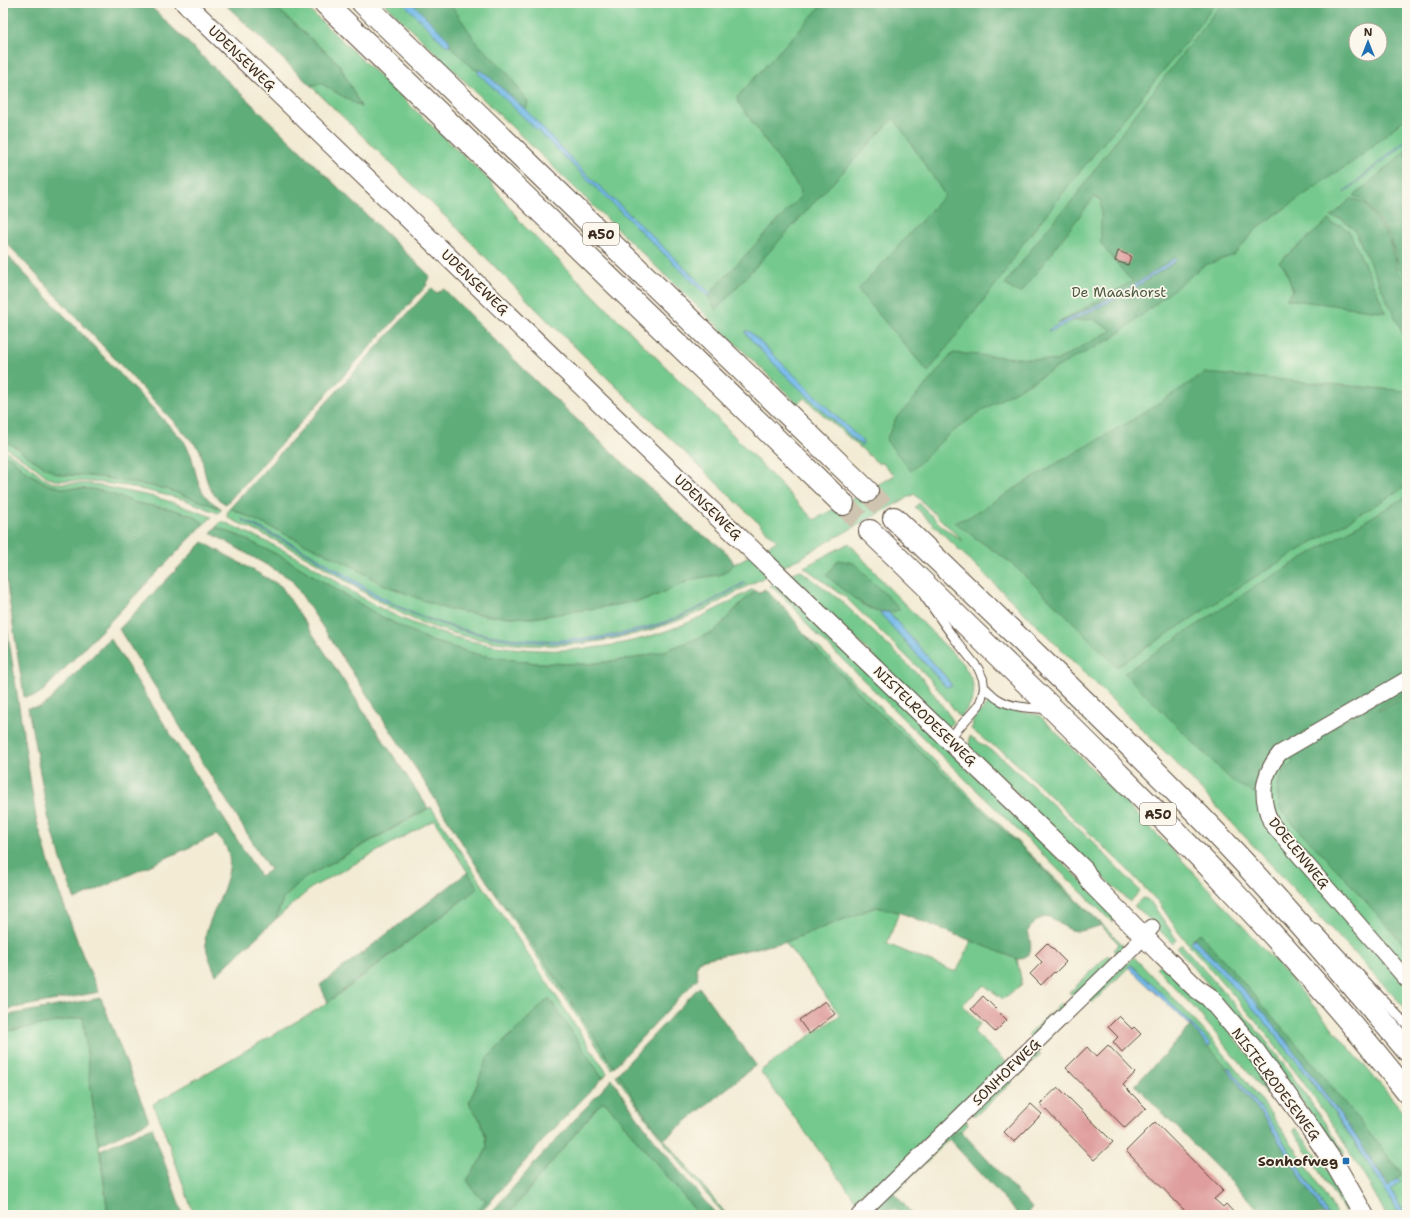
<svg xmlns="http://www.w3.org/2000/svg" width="1410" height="1218" viewBox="0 0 1410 1218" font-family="'Shantell Sans',sans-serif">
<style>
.green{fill:#74c98e;stroke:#587a56;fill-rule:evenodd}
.forest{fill:#5fad79;stroke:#4d6c4c;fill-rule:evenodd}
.water{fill:#71b9e9;stroke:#567284}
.building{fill:#df9e9d}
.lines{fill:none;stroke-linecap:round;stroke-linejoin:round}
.motorway-tunnel{stroke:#cec4b0;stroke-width:22;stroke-dasharray:22 11;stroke-linecap:butt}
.service-casing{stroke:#574739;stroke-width:10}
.minor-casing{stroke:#574739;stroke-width:17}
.tertiary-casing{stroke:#574739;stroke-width:21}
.motorway-casing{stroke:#574739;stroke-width:24}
.service{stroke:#fff;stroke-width:8}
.minor{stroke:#fff;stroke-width:15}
.tertiary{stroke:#fff;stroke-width:19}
.motorway{stroke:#fff;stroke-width:22}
.poi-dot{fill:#1f6fb2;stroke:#fbf7ec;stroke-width:1.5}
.labels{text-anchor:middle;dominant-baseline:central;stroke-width:3.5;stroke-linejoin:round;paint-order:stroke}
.shield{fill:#fbf7ec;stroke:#75685c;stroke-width:1}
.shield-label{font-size:13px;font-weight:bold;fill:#3b2a1e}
.street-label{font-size:14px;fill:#3b2a1e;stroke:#fbf7ec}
.park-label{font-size:14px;fill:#4c5a40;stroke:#fbf7ec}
.poi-label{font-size:14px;font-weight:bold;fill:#3b2a1e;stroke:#fbf7ec;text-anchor:end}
</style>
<rect width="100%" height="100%" fill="#fbf7ec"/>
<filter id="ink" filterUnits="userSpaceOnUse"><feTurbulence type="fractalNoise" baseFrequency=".025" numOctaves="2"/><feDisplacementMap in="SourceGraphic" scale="8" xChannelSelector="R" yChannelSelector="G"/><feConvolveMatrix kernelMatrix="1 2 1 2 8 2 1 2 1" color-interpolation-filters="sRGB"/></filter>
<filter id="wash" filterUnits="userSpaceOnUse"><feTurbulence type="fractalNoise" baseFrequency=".012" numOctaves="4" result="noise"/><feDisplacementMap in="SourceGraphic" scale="16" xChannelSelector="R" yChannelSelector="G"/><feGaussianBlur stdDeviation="0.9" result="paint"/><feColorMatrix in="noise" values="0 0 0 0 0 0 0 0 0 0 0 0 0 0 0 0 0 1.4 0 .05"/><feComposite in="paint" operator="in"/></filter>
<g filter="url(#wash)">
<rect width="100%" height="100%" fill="#f3ebd4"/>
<path class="green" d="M271,3H302L488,179L523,225L718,419L814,520L895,475L881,462L879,464L804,398L798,404L384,3H403L445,45H448L405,3H1407V1010L1174,761L1009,598L915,507L919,503L944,528L964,542L914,494L813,550L798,560L797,559C774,572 751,584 729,596C719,602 709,608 699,612C609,652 504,658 413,619C379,604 350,583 319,564C290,547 259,532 228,518L227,514L230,508L350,565L382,584L446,609L491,616L533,618L646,600L693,579L723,574L734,564L777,541L549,322L456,227L310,85L322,84L361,107L339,64ZM1356,30H1380V54H1356ZM745,333L857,442L773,362Z
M3,440L17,448L27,456L55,473L63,475H80L107,478L166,489L222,509L218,513L183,499L127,486L96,482L54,480L47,477L30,463L3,446Z
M3,449L29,466L46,480L53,483L91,484L155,497L174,503L212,517L204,524L194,516L171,509L136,503L106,492L91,489L62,488L48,485L25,471L11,458L3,455Z
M222,521C254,536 287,550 317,569C342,584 366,602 392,614C481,656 585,663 677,627C703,617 728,603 753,589L755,591L743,601L714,632L664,651L635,658L588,664L535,663L480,655L431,641L380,616L284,558L239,536L216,527Z
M849,543L888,587L962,663C977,685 979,697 960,717L929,678L845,597L804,567ZM832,571L895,611L888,612L945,676L946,687L879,612L863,605L826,574Z
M800,570L840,600L923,679L954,722L948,728L789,575Z
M777,582L1117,916L1112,922L809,627L793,606L770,585Z
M806,635L1108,930L1123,945L1124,949L1118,955L1113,950L1119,944C1094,917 1066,893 1042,867L878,712L816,649Z
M989,702L1004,709L1039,715L1181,859L1284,971L1407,1116V1171L1406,1172L1407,1174V1215H1405L1391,1190L1401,1181L1398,1178L1402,1173L1200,934L1192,939C1225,976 1259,1013 1289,1052C1330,1104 1366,1159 1400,1215H1386L1372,1189L1333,1125L1300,1078L1256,1021L1179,933L1159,903L1125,867L1004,752L986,741L971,729L973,725L972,721Z
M970,736L1005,760L1095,844L1140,891L1130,902L1086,861L969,746Z
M431,807L607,1073L604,1077L601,1076L549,998L523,1025L476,1087L470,1100V1105L479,1118L486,1137L487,1148L482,1158L486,1200L474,1215H194L161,1122L153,1104L318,1009L342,992L478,888L434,820L311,888L276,919L283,899L305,878Z
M1142,898L1147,899L1152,904L1177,940L1173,944L1142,912L1134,906Z
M876,907L899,912L887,944L953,971H957L972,940L1017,959L1022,984L1003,999L984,985L962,1005L980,1024L974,1032L1007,1063L929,1139L925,1138L919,1143L921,1147L851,1215H845L857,1202L760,1071L840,1015L785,942Z
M505,908H508L557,980L614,1067L612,1069Z
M1181,945H1182C1210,977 1239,1008 1266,1041C1294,1077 1320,1115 1345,1153L1342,1154L1238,1019L1177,948Z
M1108,955L1113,961L1075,997L1069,993Z
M1134,957C1166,991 1200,1024 1229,1060C1270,1109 1305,1161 1337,1215H1328L1274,1126L1229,1067L1227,1068L1208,1047L1211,1044L1133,966L1131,965L1092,1003L1088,997Z
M1163,962L1209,1008L1250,1057L1267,1087L1265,1089L1269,1094L1267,1095L1196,1010L1156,968Z
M1061,1003L1063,1008L1032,1039L1028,1035Z
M83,1017L96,1132L99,1145L108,1215H3V1032Z
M1033,1051L1041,1054L1018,1076L1014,1069Z
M618,1073L641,1109L664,1139L727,1215H725C685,1170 649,1125 616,1075Z
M1007,1076L1013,1081L975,1116L972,1111Z
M603,1102L607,1104L699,1215H508L598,1106Z
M964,1118L968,1124L961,1131L960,1130L949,1139L872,1215H865Z
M1296,1128L1335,1180L1348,1203L1345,1212L1293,1130Z"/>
<path class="forest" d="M3,3H147L430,276L426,283L427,285L226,504C205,494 205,470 200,450L3,239Z
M224,3H271L339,64L361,107L322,84L310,85Z
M412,3H450L477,43L506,71L528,102L526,110L484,72L474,69L450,46L449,40Z
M818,3H1216L1177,54L1081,170L1019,249L1003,275L928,372L858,290L945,195L894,118L822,194L716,310L708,296H710V293L800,197L801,191L738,102L737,97L820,7Z
M1222,3H1407V117L1357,159L1331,176L1257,228L1234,255L1203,266L1113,338L1070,360L981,411L947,436L911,471L886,440L896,418L913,400L953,353L1056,361L1112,330L1093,319L1071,321L1128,292L1176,261L1175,258L1130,288L1063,322L1058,323L1133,281L1128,277L1101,244V200L1094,197L1021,293L1013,290L1005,284L1046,230L1071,202L1135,115ZM1356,30H1380V54H1356Z
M1407,150V278L1399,268L1391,239L1369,206L1363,199L1354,196Z
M1351,199L1361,201L1366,204L1390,241L1397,271L1407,282V343L1354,229L1342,219L1331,217Z
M1329,220L1332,224L1341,225L1349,231L1386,312L1286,299L1293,291L1285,268L1279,262Z
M3,251L184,441L191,455L197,478L202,491L209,500L222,509L166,489L107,478L80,475H63L55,473L27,456L17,448L3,440Z
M431,288L437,293L444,289L540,385L695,530C709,539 728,549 734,564L723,574L693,579L646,600L533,618L491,616L446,609L382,584L350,565L230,508Z
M1205,373L1407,391V486L1258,575L1117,667L1065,614L1010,562L974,537L955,522L969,517L1045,470L1129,422Z
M3,455L11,458L25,471L48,485L62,488L91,489L106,492L136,503L171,509L194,516L204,524L43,691L35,696L24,697L3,559Z
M1407,496V674L1291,741L1258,795L1235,783L1225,774L1124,673L1259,584Z
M216,527L239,536L284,558L380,616L431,641L480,655L535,663L588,664L635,658L664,651L714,632L743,601L755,591L760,592L765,589L788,612L816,649L878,712L1042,867L1058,885L1102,925C1074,934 1074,934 1050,917C1039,917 1033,922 1028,931C1031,942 1035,960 1017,959L899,912L876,907L785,942L700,960L696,968L698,978L614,1067L557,980L508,908H505L472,859L420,775L291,579L211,533Z
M203,542L281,586L428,808L305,878L283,899L276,919L216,975C211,962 203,947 206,933C212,909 239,871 226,847C224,843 219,838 216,835L75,900L64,869L48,816L28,708L40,707L49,701L110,638L260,876L270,870L119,629Z
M838,560L854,563L900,609C876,623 843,589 826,575C832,570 833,565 838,560Z
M3,601L36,818L52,873L83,956L99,992L3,1010Z
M1407,685V692L1378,709L1379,711L1407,695V948L1344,877L1281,811C1275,788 1275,778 1293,762L1290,752Z
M468,872L478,888L328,1002L320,985Z
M1200,933L1312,1062L1402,1174L1389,1186L1353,1132L1289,1044L1255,1002L1195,939H1193Z
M699,987L756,1065L664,1139L641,1109L618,1073Z
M101,998L149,1121L99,1145L96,1132L83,1017L3,1032V1016Z
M549,998L601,1076L604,1077L547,1136L479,1215H474L486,1200L478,1196L467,1180L482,1158L487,1148L486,1137L479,1118L470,1105V1100L476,1087L487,1058Z
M1191,1026L1230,1072L1267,1122L1324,1215H1264L1136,1086V1084Z
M612,1079C643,1128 679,1172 717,1215H699L607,1104L603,1102L598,1106L508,1215H489L541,1156Z
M152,1127L183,1215H108L100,1150Z
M960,1130L1032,1208L1025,1215H1019L949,1139Z
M894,1193L913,1215H900L896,1210L892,1209L883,1215H872Z"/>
<path class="water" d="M403,3H412L449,40L450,46L445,45Z
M478,70L484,72L526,110L578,166L647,231L711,294L710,296H708L702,291L478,73Z
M1407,139V141L1344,193V192Z
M1175,258L1176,259V261L1128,292L1052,331H1048V330L1130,288Z
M746,331H749L861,440L863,443L862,445L857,442C819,406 779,372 745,333Z
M242,519C271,533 300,547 328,564C351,578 374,594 398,606C483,646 578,651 667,621C694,612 720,596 745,582L746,583C721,597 695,612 668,622C572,657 474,645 384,601C359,588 336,571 312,556C289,543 265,532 242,520Z
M879,612H888L945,676L952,686L946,687Z
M1193,939H1195L1255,1002L1289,1044L1353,1132L1388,1186L1398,1178L1401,1181L1391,1190L1405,1215H1400C1358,1144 1312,1077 1258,1014C1237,989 1214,967 1192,943V940Z
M1131,965L1160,992L1211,1044L1208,1047L1191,1026L1130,969L1129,967Z
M1229,1067L1274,1126L1328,1215H1324L1267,1122L1227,1068Z"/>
<g id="blocks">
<path class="building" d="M1118,251L1131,256L1128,265L1115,261Z
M1047,943L1066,962L1055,973L1054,972L1041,985L1030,974L1042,962L1035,955Z
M983,996L1007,1020L995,1032L971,1009Z
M825,1001L835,1014L809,1034L799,1020Z
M1119,1016L1132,1029L1134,1027L1141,1034L1122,1052L1113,1042L1118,1037L1108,1027Z
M1108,1045L1135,1073L1123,1085L1146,1108L1125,1128L1066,1068L1087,1047L1096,1057Z
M1058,1087L1113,1142L1094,1160L1040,1104Z
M1031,1104L1042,1114L1014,1142L1004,1132Z
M1155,1122L1223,1191L1214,1199L1223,1207L1226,1204L1236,1215H1206L1202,1212L1199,1215H1189L1126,1151Z"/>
</g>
</g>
<g filter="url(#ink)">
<use href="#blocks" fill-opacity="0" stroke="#574739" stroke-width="1"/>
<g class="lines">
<path class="motorway-tunnel" d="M867,491L894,518
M843,504L870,531"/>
<g class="service-casing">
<path id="service" d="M924,596L954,638L978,668L983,679L984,687L982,697L979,705L949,739
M984,687C989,691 993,696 998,699C1012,708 1032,708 1047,709
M1317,929L1407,1025"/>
</g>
<g class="minor-casing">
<path id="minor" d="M1407,679L1280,753C1261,776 1260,797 1271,823L1407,980
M859,1215L1132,949L1152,927"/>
</g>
<g class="tertiary-casing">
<path id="tertiary" d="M185,3L1084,870L1092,884L1164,957L1196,988L1209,997L1256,1052L1304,1119L1336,1166L1364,1215"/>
</g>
<g class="motorway-casing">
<path id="motorway" d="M325,3L843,504
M363,3L867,491
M894,518C990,610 1086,701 1179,795C1260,876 1334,963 1407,1050
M870,531C931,590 991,649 1052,708C1176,830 1299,955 1407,1092"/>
</g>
<use href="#service" class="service"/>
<use href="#minor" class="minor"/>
<use href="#tertiary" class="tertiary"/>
<use href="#motorway" class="motorway"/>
</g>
</g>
<rect class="poi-dot" x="1342" y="1157" width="8" height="8" rx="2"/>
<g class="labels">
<g class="shield">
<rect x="583" y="223" width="36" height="22" rx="3"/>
<rect x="1140" y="803" width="36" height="22" rx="3"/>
</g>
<g class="shield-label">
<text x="601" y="234">A50</text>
<text x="1158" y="814">A50</text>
</g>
<g class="street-label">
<text transform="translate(242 58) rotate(44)">UDENSEWEG</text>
<text transform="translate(475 282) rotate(44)">UDENSEWEG</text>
<text transform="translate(708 507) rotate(44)">UDENSEWEG</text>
<text transform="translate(925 716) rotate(44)">NISTELRODESEWEG</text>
<text transform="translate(1299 853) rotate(51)">DOELENWEG</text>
<text transform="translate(1006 1072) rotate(-44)">SONHOFWEG</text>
<text transform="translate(1276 1084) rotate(53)">NISTELRODESEWEG</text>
</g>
<g class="park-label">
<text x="1119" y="292">De Maashorst</text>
</g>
<g class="poi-label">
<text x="1338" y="1161">Sonhofweg</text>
</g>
</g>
<rect width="1410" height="1218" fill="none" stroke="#fbf7ec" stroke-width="16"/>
<g transform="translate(1368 42)"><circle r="19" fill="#fbf7ec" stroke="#aea59a"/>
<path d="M0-3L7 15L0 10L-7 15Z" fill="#1f6fb2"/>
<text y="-6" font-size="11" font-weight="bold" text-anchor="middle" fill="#3b2a1e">N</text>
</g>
</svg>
